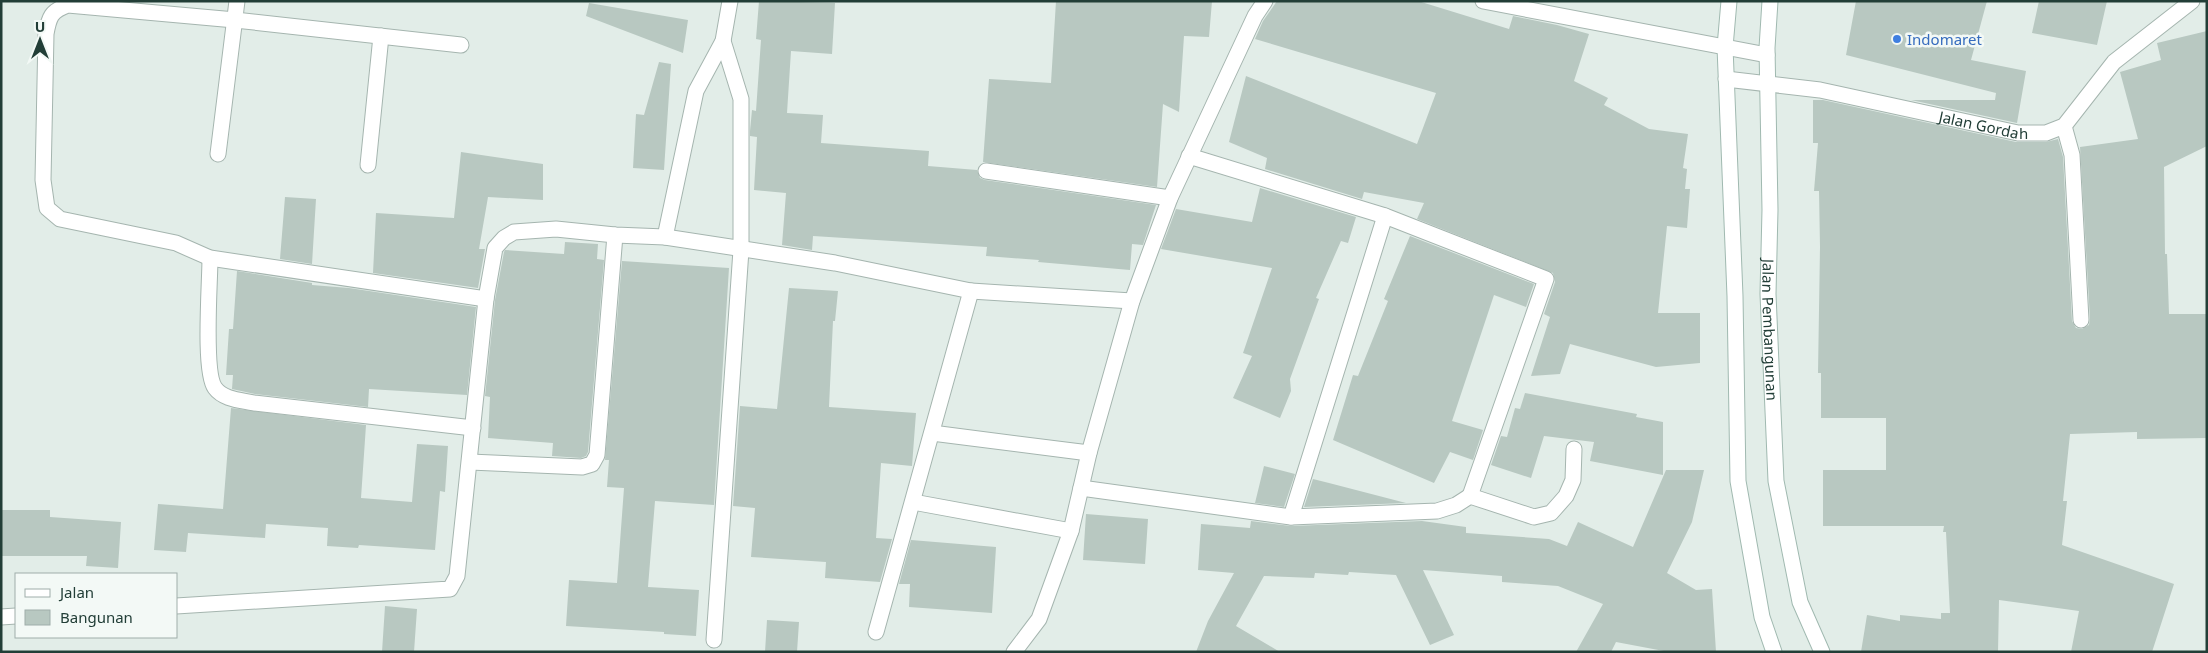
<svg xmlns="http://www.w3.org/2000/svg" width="2208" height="653" viewBox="0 0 2208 653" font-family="'Noto Sans',sans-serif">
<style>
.building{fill:#b8c8c1}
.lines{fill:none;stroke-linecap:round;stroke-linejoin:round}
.minor-casing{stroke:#a5b5af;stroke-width:17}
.secondary-casing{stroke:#a0b9b0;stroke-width:17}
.minor{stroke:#fff;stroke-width:15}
.secondary{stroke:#fff;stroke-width:15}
.shop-dot{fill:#3f7fe0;stroke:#f3f9f6;stroke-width:2}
.labels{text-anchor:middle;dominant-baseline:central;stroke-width:5;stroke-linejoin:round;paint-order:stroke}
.shop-label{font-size:15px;fill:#366cbe;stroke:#f3f9f6;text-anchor:start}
.street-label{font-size:15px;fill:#223e37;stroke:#f3f9f6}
</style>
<rect width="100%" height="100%" fill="#e2ede8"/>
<path class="building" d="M759,1L835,3L832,54L791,51L787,113L823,115L821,143L929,151L928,166L977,170L980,178L985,180L1156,205L1143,245L1132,244L1130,270L1038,262L1039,260L986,256L987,247L813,236L812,250L782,245L786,193L754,190L757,137L750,136V131L752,110L756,111L761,40L756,39Z
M1056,1H1212L1209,37L1184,36L1179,112L1163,104L1157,187L983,162L989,79L1051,83Z
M1277,1H1418L1509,29L1513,16L1557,25L1589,34L1574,81L1608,98L1604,105L1649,129L1688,134L1683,168L1687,169L1685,189H1690L1687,228L1667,226L1658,313H1700V363L1656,367L1570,344L1560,374L1531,376L1550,317L1544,314L1555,282L1553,273L1417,219L1424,203L1364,192L1362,199L1265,169L1267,158L1229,142L1246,76L1417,144L1436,93L1255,39L1263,21Z
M1856,1H1987L1971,60L2026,71L2017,123L1911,100H1995L1996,93L1846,55Z
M2039,1H2107L2097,45L2032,33Z
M589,3L688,20L683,53L586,16Z
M2207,31V146L2164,167L2165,254H2167L2169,314H2207V438L2137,439V432L2070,434L2063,501H2067L2062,545L2174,584L2152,652H2071L2079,611L1999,600L1998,652H1861L1867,615L1900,621V615L1941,619V613H1950L1946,532H1943L1944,526H1823V470H1886V418H1821V373H1818L1820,247L1819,191H1814L1818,143H1813V100H1823L2016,142H2046L2058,139L2063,157L2072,321L2076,328L2082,329L2089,325L2090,319L2080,147L2138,139L2120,72L2161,60L2157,43Z
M659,62L671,64L664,170L633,168L636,114L644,115Z
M461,152L543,164V200L488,197L479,249H485L478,288L373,273L376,213L454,218Z
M1260,188L1356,217L1348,243L1341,241L1316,298L1319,299L1290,379L1291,391L1280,418L1233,398L1252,356L1243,353L1272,268L1161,249L1176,209L1252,222Z
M285,197L316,199L312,264L280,259Z
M1410,236L1534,284L1526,307L1494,295L1452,421L1483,430L1473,460L1450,452L1434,483L1333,440L1353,375L1358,376L1388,301L1384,299Z
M565,242L598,244L597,259L604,260L588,452L586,456L581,458L552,456L553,443L488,438L490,397L485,396L495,300L504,252L505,250L564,254Z
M622,261L729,268L714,505L655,501L648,587L699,590L696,636L664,634V632L566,626L569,580L617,583L624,488L607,487L609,460H605Z
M237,271L312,283V285L349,288L476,307L467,395L369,389L368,407L255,394L232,389L233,375H226L229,329H233Z
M789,288L838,291L835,321H833L829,407L916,413L912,466L881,463L876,538L892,539L880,582L825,578L826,562L751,557L755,508L733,506L740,406L777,409Z
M1525,393L1637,414L1636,417L1663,422V475L1590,461L1594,442L1544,436L1531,478L1491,465L1501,436L1507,437L1515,408L1520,409Z
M231,408L366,425L361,498L412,502L417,444L448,446L445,492L440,491L435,550L359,545L358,548L327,546L328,528L266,524L265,538L188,533L186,552L154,550L158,504L223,509Z
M1264,466L1295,474L1284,507L1255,503Z
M1666,470H1704L1692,522L1667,573L1696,590L1712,589L1716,652H1669L1616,642L1611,652H1576L1603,604L1558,586L1502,582V576L1423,570L1454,635L1430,645L1396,575L1349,572L1348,575L1315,573L1314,578L1264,576L1236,626L1280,652H1196L1208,621L1234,573L1198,570L1201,524L1250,528L1251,521L1291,526L1422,521L1466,527V533L1549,539L1567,546L1578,522L1633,547Z
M1313,479L1329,483L1406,503L1304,507Z
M1,510H50V517L121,522L118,568L86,566L87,556H1Z
M1086,514L1148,519L1145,564L1083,560Z
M911,540L996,547L992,613L909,607L910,584H899Z
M385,606L417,609L414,652H382Z
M767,620L799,622L797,652H765Z"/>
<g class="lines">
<g class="minor-casing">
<g id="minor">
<path d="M1483,1L1767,55"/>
<path d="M461,45L235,20L68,5C51,11 49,17 46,34L43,180L47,208L60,219L176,243L210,258L486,299"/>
<path id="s1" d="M1726,79L1820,90L2018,133H2046L2064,126L2114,62L2192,1"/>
<path d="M2064,126L2072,155L2081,320"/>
<path d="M218,154L237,1"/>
<path d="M1189,156L1385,216L1546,279L1470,496"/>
<path d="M368,165L381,36"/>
<path d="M986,171L1170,198"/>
<path d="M665,237L696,91L723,41L730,1"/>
<path d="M210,258C210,283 203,372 215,388C224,400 241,400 254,403L473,428"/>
<path d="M932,433L1089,453"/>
<path d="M470,462L582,467L592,464L597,455L615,235"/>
<path d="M1081,488L1291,517L1385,216"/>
<path d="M913,502L1071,531"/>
<path d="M1291,517L1437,511L1456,505L1470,496L1534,517L1551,513L1566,496L1573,480L1574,449"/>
<path d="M176,606L450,589L457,576L486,299L495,248L504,238L514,232L556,229L615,235L665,237L835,263L971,291L1132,301"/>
<path d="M1,617L16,616"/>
<path d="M876,632L971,291"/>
<path d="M714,640L741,250V99L723,41"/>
<path d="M1014,652L1039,619L1071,531L1089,453L1132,301L1170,198L1255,16L1265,1"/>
</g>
</g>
<g class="secondary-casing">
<g id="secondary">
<path d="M1729,1L1725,47L1735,296L1738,481L1762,617L1774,652"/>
<path id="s2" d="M1770,1L1767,48L1770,210L1768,294L1776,481L1800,602L1822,652"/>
</g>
</g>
<use href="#minor" class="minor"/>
<use href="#secondary" class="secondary"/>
</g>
<circle class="shop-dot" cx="1897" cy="39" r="5"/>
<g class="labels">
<g class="shop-label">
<text x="1907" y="39">Indomaret</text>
</g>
<g class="street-label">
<text stroke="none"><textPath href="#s1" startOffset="262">Jalan Gordah</textPath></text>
<text stroke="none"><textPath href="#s2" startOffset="329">Jalan Pembangunan</textPath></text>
</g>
</g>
<rect width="2208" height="653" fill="none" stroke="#223e37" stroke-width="5"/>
<rect x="15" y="573" width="162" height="65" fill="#f3f9f6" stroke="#9faeaa"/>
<rect x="25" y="589" width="25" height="8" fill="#ffffff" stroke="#9faeaa"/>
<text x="60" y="598" font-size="15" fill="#223e37">Jalan</text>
<rect x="25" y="610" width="25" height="15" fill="#b8c8c1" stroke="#9faeaa"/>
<text x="60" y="623" font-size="15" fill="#223e37">Bangunan</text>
<g transform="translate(40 40)" stroke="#f3f9f6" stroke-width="4" paint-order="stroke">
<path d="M0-4L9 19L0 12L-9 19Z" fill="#223e37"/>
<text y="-8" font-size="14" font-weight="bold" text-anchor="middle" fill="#223e37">U</text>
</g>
</svg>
